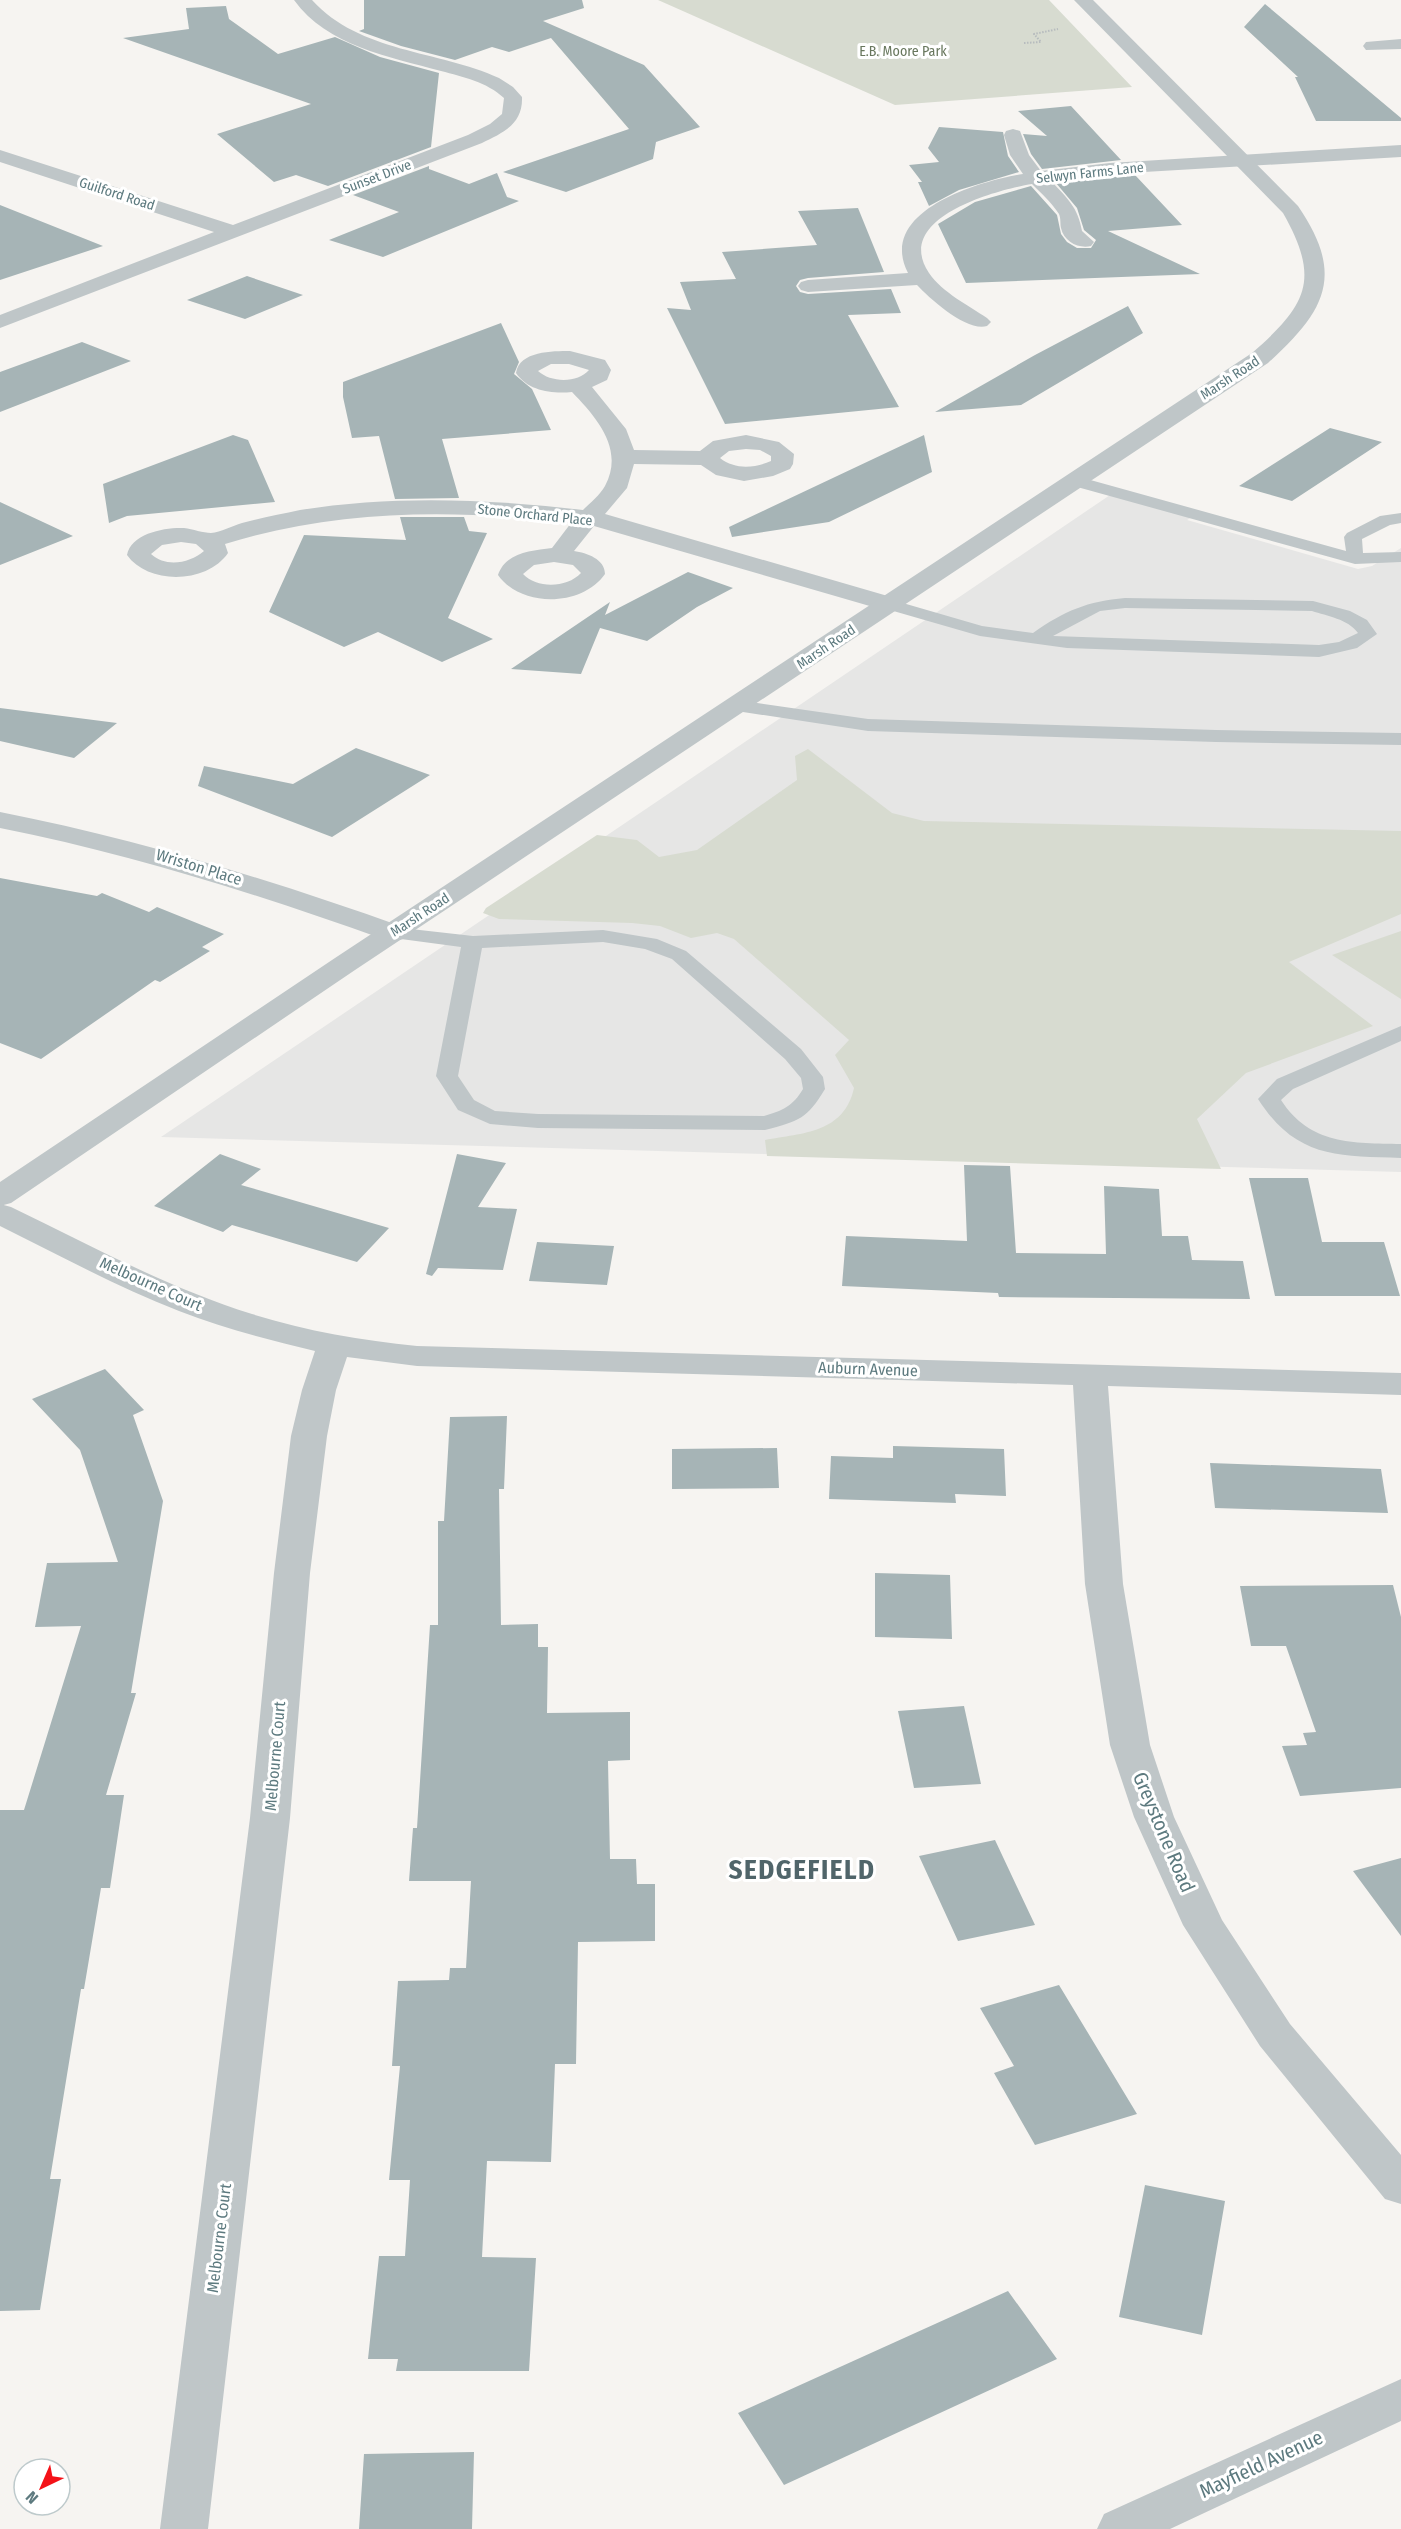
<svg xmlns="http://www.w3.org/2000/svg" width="1401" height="2529" viewBox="0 0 1401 2529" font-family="'Fira Sans Condensed',sans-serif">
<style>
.built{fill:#e6e6e5}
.green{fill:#d7dbd0}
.building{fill:#a6b4b6}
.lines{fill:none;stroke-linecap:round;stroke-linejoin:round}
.path{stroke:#b7bcbe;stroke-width:2;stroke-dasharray:1.5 1.5;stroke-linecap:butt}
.service{fill:#bfc6c8;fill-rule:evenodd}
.minor{fill:#bfc6c8;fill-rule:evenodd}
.tertiary{fill:#bfc6c8;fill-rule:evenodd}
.labels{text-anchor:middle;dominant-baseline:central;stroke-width:6;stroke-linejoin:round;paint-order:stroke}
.far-park-label{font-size:14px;fill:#68775d;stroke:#fff}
.far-street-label{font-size:14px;fill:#5d7a7f;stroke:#fff}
.street-label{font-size:16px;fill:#5d7a7f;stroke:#fff}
.near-street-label{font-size:20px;fill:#5d7a7f;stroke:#fff}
.near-district-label{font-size:27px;font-weight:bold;letter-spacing:1.5px;fill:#50656a;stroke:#fff}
</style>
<rect width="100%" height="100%" fill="#f6f4f1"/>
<path class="built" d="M1116,491L1199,513L1187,520L1358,569L1372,566L1401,548V1172L161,1137Z"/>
<path class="green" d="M658,0H1049L1132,87L895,105Z
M808,749L892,813L924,821L1401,831V914L1289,962L1373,1026L1246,1073L1197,1119L1221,1169L767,1156L765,1140C803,1133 844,1133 854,1088L835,1055L849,1040L734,939L717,933L691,938L660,926L632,923L499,919L483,913L486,908L597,835L637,840L659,857L697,850L797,780L795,756Z
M1401,931V999L1332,955Z"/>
<path class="building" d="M364,0H582L584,8L543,21L644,65L700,127L656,142L653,159L566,192L503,172L629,129L551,38L509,52L492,47L455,60L401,46L359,31L364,29Z
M1265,4L1401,118V121H1316L1295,77H1298L1244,27Z
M226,6L229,19L278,54L335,37L380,57L439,73L431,147L328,186L296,175L274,182L217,134L311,104L123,38L189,29L186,8Z
M1071,106L1121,160L1042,169L1031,154L1023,134L1047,136L1018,111Z
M939,127L1003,132L1008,156L1019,172L959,190L929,206L918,182H922L909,165L939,162L928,148Z
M429,166V169L469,184L497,173L507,197L519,201L383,257L329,240L399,212L353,195Z
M1135,175L1182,225L1108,231L1200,274L966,283L938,224L975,202L1031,186L1057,215L1061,234L1067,242L1077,248H1091L1096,240L1084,230L1077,208L1056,183Z
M0,205L103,246L0,280Z
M858,208L884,272L808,278L800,280L796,286L800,292L808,294L891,289L901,313L848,315L899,407L725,424L667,308L691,310L680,282L736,279L722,252L817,245L798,211Z
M247,276L303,295L245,319L187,300Z
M1128,306L1143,333L1021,405L935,412L1035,355Z
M501,323L519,362L514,374L532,389L551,430L442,439L459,498L395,499L379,436L352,438L343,397V382Z
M82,342L131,361L0,412V372Z
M1330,428L1382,442L1292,501L1239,486Z
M233,435L248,440L275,502L127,516L109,523L103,484Z
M924,435L932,472L829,522L732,537L729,527Z
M0,502L73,536L0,565Z
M400,517H464L469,531L487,533L448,618L493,639L442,662L378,632L344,647L269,612L304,535L406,540Z
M688,572L733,588L697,607L647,641L600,628L581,674L511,669L610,602L605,615Z
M0,708L117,723L74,758L0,741Z
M356,748L430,775L332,837L198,786L204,766L293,784Z
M0,878L97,896L102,893L149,912L157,907L224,934L202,947L210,951L160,982L155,980L41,1059L0,1043Z
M220,1154L261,1169L241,1185L389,1228L357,1262L232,1225L223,1232L154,1206Z
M457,1154L506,1163L478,1207L517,1209L503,1270L438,1268L432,1276L426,1274Z
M964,1165L1010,1166L1016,1253L1106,1254L1104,1186L1159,1189L1162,1236H1188L1192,1260L1243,1261L1250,1299L999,1297L998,1293L842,1286L846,1236L967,1241Z
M1249,1178H1308L1322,1242H1384L1400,1296H1275Z
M537,1242L614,1246L607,1285L529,1281Z
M105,1369L144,1410L133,1415L163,1501L131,1693H136L106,1795H124L110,1888H101L84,1989H81L50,2179H61L40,2310L0,2311V1810H24L81,1626L35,1627L47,1563L118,1562L80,1450L32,1399Z
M507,1416L504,1489H499L501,1625L538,1624V1647H548L547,1713L630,1712V1760L608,1761L610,1859H636L637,1884H655V1941L578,1942L576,2064H555L551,2162L487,2161L482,2257L536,2258L529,2371H396L398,2359H368L379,2256H405L410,2180H389L400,2066H392L398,1981L449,1980L450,1968H466L471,1881H409L413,1828H417L430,1625H438V1521H444L450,1417Z
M893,1446L1004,1449L1006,1496L955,1494L956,1503L829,1499L831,1456L893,1458Z
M777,1448L779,1488L672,1489V1449Z
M1210,1463L1381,1469L1388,1513L1215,1508Z
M875,1573L950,1575L952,1639L875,1637Z
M1393,1585L1401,1617V1788L1300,1796L1282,1746L1307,1745L1303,1733L1316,1732L1286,1646H1251L1240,1586Z
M964,1706L981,1784L914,1788L898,1711Z
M995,1840L1035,1925L958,1941L919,1856Z
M1401,1858V1936L1353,1871Z
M1059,1985L1137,2114L1035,2145L994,2073L1014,2066L980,2008Z
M1145,2185L1225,2201L1202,2335L1119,2317Z
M1008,2291L1057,2359L784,2485L738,2413Z
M474,2452L472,2529H359L364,2454Z"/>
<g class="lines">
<path class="path" d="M1024,43L1041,42L1034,34L1058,29"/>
<path class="service" d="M1076,476L1346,551L1344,537L1347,533L1380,516L1401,513V523L1390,525L1362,539L1363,553L1401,552V562L1355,564L1070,485L1068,481L1070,477Z
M1125,598L1313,601L1350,611L1367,620L1377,634L1357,648L1319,657L1067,648L980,636L883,608L880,604L883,600L889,599L982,626L1033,633C1064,611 1088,601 1125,598ZM1125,608L1312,611C1327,616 1348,619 1358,633L1339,642L1319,645L1053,636L1100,611Z
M737,700L868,719L1216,730L1401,733V745L1216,742L868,731L730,710L728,706L730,702Z
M393,927L473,936L603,930L657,939L686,951L801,1049L823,1077L825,1089C807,1119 799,1121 765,1130L538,1128L490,1124L458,1110L436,1076L461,947L386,937L383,933L386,929ZM603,942L645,949L672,959L785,1059L801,1078L803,1089C793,1106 782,1111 764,1116L538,1114L495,1111L474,1100L458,1076L482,948Z
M1401,1026V1041L1293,1089L1281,1100C1310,1145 1353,1143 1401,1144V1158C1336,1156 1296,1158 1258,1099L1277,1079Z"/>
<path class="minor" d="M294,0H312C360,53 438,50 499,78L513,87L522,97C523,124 503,133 482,143L0,328V315L214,232L0,162V150L233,225L468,135L490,124L502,114L504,98C487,82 463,77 441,71C390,57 327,46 294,0Z
M1401,39V49L1366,50L1363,46L1366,42Z
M1013,129L1020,131L1029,155L1041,171L1110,163L1401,145V157L1110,174L1051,181C1067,198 1078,207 1082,231L1094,242L1091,246C1079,249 1064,242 1061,228C1060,223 1061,219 1059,214C1052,203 1041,193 1032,184C996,190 892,218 929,273C943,293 968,305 987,318L991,322L987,326C967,332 930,299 917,285L808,292L801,290L798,286L801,282L808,280L908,273C876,211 980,181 1023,174L1010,155L1004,135L1006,131Z
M570,351L605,360L611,370L607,380L592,387L626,429L634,450L700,451L713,441L746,435L779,442L794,454L793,464L790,469L773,476L744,481L716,475L701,465L634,464L627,488L605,514L898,599L901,604L898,609L889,611L880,609L594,526L574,551C587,553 605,559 605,574C582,607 521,608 498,575C506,552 531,551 552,548L571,523C456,509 337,509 225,544L228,553C207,584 148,585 127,555C131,533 166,527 184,528C193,529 203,533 211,533C221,532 232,526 242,523C261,518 281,514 300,510C394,495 489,499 583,510C590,503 600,495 605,486C625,449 596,417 572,392C552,394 528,391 516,373C519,351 553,351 570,351ZM551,364H569L589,370C578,383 551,383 538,371ZM746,449L760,450L771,456V461C755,468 735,470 720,458L729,451ZM181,542L196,544L204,551C190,563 166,568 151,554L162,545ZM554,562L573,565L581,573C567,588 537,589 523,574L534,565Z
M0,812C138,839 271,880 403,927L407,933L403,939L393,942L383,939C257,894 131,854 0,828Z
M0,1204L11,1207C90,1245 168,1288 252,1314C306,1331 361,1340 417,1346L1401,1373V1395L1108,1386L1123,1584L1150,1745L1174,1817L1222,1920L1290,2024L1401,2155V2204L1385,2199L1260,2046L1183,1925L1134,1817L1110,1745L1085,1584L1073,1385L417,1366L347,1357L336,1390L327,1436L310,1573L290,1818L208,2529H160L250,1818L274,1573L291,1436L302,1390L315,1351C269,1340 223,1328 179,1311C117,1287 59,1255 0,1226Z
M1401,2379V2421L1170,2529H1097L1104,2514Z"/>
<path class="tertiary" d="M1074,0H1093L1298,206C1346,276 1325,311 1268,363L355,970L11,1203L0,1206V1182L335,958L1252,353C1307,305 1321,280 1283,213Z"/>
</g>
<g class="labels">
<g class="far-park-label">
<text x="903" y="51">E.B. Moore Park</text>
</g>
<g class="far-street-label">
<text transform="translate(1090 173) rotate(-6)">Selwyn Farms Lane</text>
<text transform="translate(377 177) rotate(-21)">Sunset Drive</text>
<text transform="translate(117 194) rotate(18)">Guilford Road</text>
<text transform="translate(1230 378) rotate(-33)">Marsh Road</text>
<text transform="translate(535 515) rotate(6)">Stone Orchard Place</text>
<text transform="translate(826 647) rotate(-34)">Marsh Road</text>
<text transform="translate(420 915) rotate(-33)">Marsh Road</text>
</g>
<g class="street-label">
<text transform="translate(199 867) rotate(17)">Wriston Place</text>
<text transform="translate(151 1284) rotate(24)">Melbourne Court</text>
<text transform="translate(868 1369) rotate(2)">Auburn Avenue</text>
<text transform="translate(275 1756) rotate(-85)">Melbourne Court</text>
<text transform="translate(219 2238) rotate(-83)">Melbourne Court</text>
</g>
<g class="near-street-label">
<text transform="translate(1164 1832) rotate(67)">Greystone Road</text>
<text transform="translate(1261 2464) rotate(-25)">Mayfield Avenue</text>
</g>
<g class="near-district-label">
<text x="802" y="1870">SEDGEFIELD</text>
</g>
</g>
<g transform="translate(42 2487) rotate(224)"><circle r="28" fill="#ffffff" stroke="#becacc" stroke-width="1.5"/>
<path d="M0-4.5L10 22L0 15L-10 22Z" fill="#f41218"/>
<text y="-9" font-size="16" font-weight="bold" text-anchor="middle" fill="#5d7a7f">N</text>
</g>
</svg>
